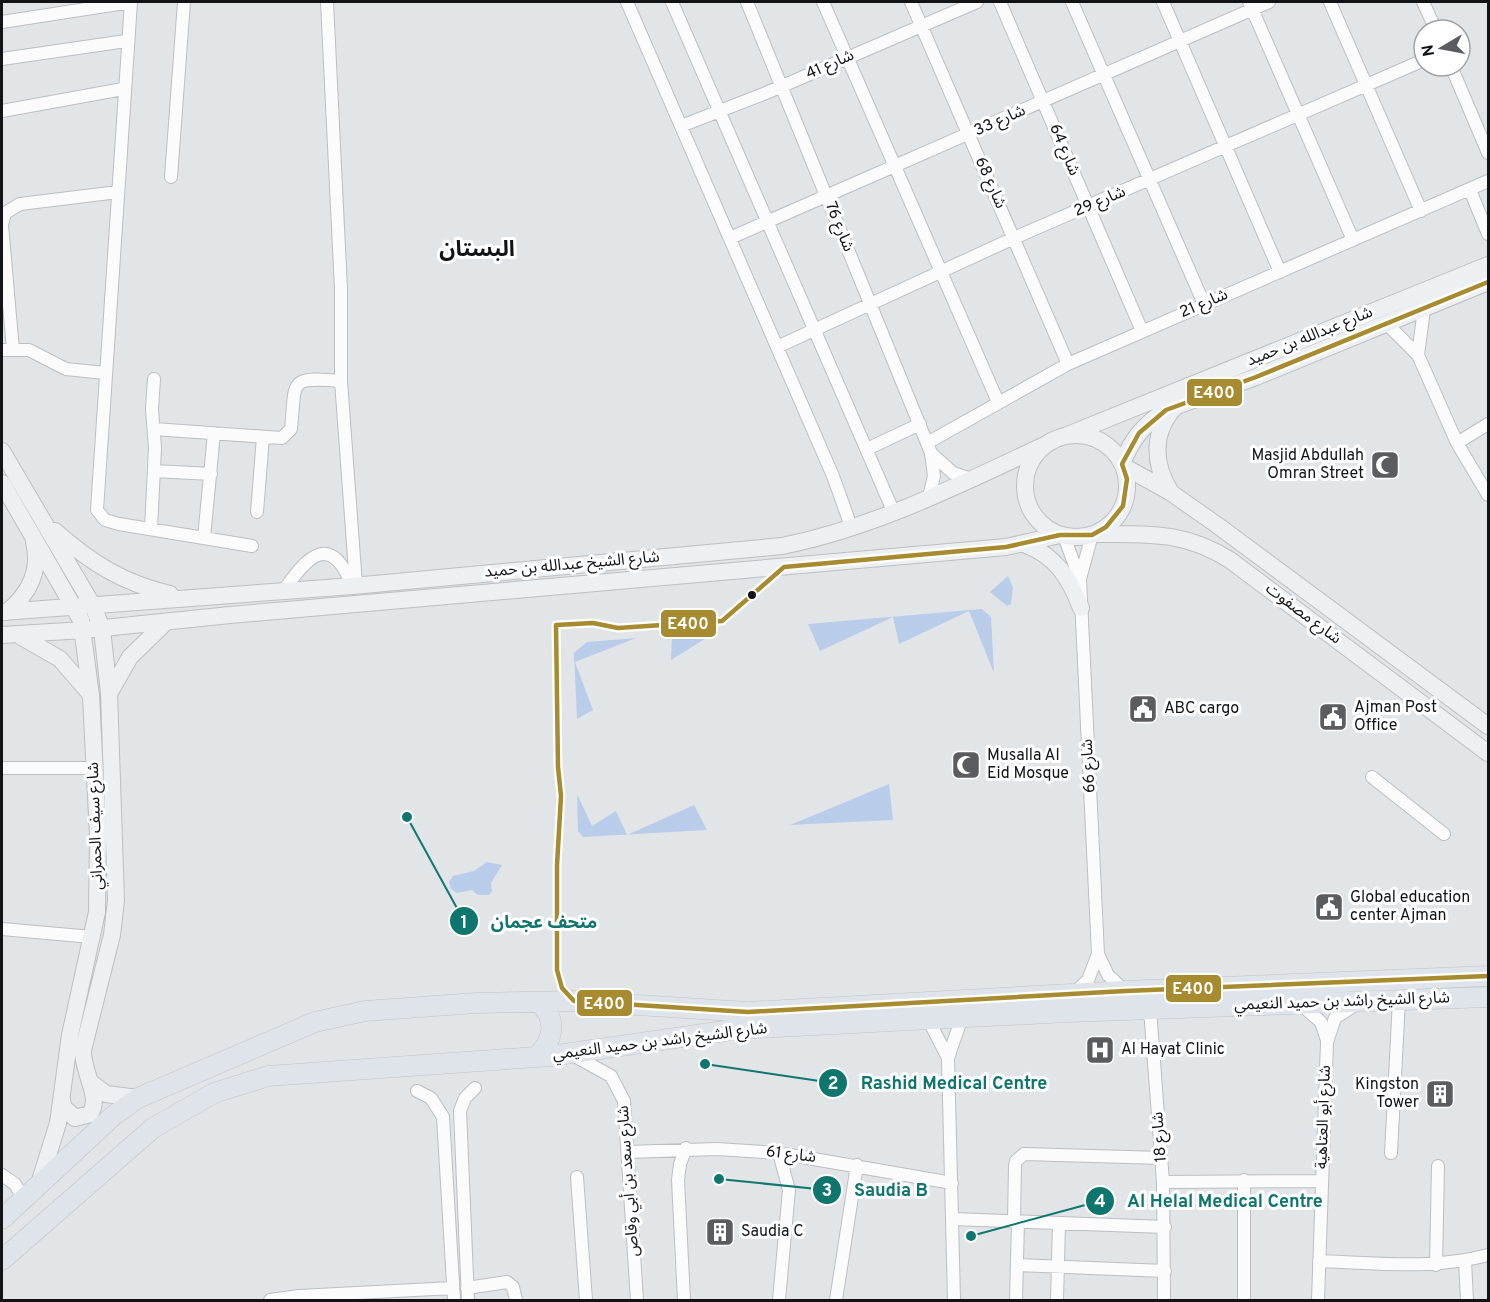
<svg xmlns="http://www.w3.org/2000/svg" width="1490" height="1302" viewBox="0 0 1490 1302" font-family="Overpass,'Noto Sans Arabic',sans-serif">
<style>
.green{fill:#b9cce9}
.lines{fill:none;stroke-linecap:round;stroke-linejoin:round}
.street-casing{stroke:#bcbec2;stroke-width:14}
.secondary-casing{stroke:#bcbec2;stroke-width:18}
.primary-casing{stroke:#c0c2c4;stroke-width:21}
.street{stroke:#fbfbfc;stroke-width:12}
.secondary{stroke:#edf0f3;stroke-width:16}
.primary{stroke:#dfe4eb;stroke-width:20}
.bus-1-casing{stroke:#fff;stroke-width:9}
.bus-1{stroke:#a78b30;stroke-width:4.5}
.bus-dot{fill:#111316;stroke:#fff;stroke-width:2}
.labels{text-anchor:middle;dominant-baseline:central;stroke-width:6;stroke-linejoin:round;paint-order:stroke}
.street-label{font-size:16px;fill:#111316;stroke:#fff}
.poi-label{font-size:16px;fill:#111316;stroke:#fff;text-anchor:start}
.district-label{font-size:22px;font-weight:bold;fill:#111316;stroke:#fff}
.leader{fill:none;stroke:#0f766e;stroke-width:2}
.callout-dot{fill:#0f766e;stroke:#fff;stroke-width:2}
.mark-label{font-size:18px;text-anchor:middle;font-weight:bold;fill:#fff}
.callout-label{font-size:18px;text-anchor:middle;font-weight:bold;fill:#0f766e;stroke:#fff;stroke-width:6;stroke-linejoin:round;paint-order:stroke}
.line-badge{stroke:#fff;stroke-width:2}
.badge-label{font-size:16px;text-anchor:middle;font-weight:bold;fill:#fff}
</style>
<rect width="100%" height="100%" fill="#e2e5e8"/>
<path class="green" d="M1008,576L1013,587L1011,604L1007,606L990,592Z
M982,609L991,617L994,673L969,611L899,644L893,617L820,651L808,624Z
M716,632L671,660L672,635Z
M636,638L575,662L593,710L577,719L574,653L587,642Z
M889,784L893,820L790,825Z
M577,794L592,826L616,811L627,835L694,805L707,830L583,837L578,831Z
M487,862L502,865L491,883L492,891L489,895H478L472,890L457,893L451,889L449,882L453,876L474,871Z"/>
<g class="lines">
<g class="street-casing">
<path id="street" d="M131,2L97,510L105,520L119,524L252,546
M327,2L341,289V381L356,585
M627,2L833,476L852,529
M672,2L894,513
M747,2L931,453L934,476L929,497
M823,2L998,402
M911,2L1068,364
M1000,2L1142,331
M1072,2L1204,304
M1163,2L1280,272
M1249,2L1353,240
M1330,2L1421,211
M1423,2L1436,30
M2,22L131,2
M2,59L126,41
M1451,66L1488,153
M2,111L123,89
M681,126L766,93L977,2
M171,177L184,2
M1470,190L1488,234
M730,238L1269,2
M1387,324L1418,355L1457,443L1488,495
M777,347L1014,238L1424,60
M2,350H29L66,369L105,373
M13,350L2,225L5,213L20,204L118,192
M1418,355L1424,309
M154,429L282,438L291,429C296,381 287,376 341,381
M927,443L1068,364L1488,181
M1457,443L1488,424
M867,449L920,424
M932,454L953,473L971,479
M155,471L211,474
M257,512L263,437
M151,529L155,448L152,409L154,379
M1064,536L1079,577
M204,538L214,433
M284,590C307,557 330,531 352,585
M2,768H95
M1372,777L1444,834
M2,929L92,937
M1098,954L1108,975L1125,991
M1074,993L1088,980L1098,954L1080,579L1092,535
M1299,1003L1321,1022L1327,1040
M1150,1009L1163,1182L1164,1300
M928,1019L948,1058
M571,1054L611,1076L624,1101L637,1300
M417,1091L431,1098L443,1117L454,1300
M628,1152L717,1149L779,1153L952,1183
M779,1153L789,1190L779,1300
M1391,1153L1399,1000
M2,1175L15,1184L23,1199
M577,1177L586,1300
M1244,1180V1300
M1163,1182L1321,1181
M953,1219L1165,1227
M1014,1221L1015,1166L1016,1161L1024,1154L1161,1158
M1319,1261C1377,1263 1432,1270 1488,1255
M1465,1261L1467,1300
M1017,1265L1165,1271
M1436,1265L1438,1166
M467,1288L507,1282L513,1287L516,1300
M270,1300L299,1296L453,1288
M468,1300L460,1111L465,1098L475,1088
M684,1300L678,1180L680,1164L686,1148
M836,1300L857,1165
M954,1300L948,1058L962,1017
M1016,1300L1018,1221
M1057,1300L1059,1223
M1318,1300L1327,1042L1335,1018L1355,1005"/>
</g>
<g class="secondary-casing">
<path id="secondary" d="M1025 486a51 51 0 1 1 102 0a51 51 0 1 1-102 0Z
M1065,436L1488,265
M2,451L93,606L102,629L109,693L116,900L112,935L83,1050C82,1072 102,1097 90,1114L75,1118L63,1107L62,1099
M1122,464C1131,440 1144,424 1166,410L1256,377L1488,282
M1123,466L1170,492L1217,525L1488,726
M2,483L81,620L91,696L98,836L97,912L70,1035L58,1123L39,1184
M1170,491C1153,463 1152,432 1175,407
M55,531C91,563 123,583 170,594
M1095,534C1148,534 1183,531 1230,560L1488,753
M1024,544C1056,556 1069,577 1081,608
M2,612L353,586L782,546C877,527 963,483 1049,443
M7,612C29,594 41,570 34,542
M2,635L84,630L230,615L1006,547L1060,535
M20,636L60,659L91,695
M110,692L130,657L166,622
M90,1082L106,1094L138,1098"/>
</g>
<g class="primary-casing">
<path id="primary" d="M536,1057C554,1041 558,1018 538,1002
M2,1219L113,1116L138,1098L315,1022L365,1011L476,1003L574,1001L748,1012L1125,991L1488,976
M2,1260L153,1128L214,1093L268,1076L551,1056L738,1029L1068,1012L1488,997"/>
</g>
<use href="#street" class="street"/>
<use href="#secondary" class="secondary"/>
<use href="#primary" class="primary"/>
<g class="bus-1-casing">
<path id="bus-1" d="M1488,282L1256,377L1166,410L1139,433L1122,464L1127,479L1123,506L1106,527L1092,535H1060L1006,547L784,567L722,621L618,628L593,623L556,625L558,767L561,796L557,865V970L562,988L574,1001L748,1012L1125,991L1488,976"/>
</g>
<use href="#bus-1" class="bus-1"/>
</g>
<defs>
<g id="mosque-square" transform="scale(1.5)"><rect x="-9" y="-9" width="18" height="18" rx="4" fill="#5a5c60" stroke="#fff"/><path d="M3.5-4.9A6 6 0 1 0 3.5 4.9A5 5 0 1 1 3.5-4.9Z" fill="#fff"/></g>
<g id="civic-square" transform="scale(1.5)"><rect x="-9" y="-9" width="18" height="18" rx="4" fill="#5a5c60" stroke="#fff"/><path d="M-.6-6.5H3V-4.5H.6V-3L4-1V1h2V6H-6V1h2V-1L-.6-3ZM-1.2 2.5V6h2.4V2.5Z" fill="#fff"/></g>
<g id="hospital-square" transform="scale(1.5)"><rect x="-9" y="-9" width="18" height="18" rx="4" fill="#5a5c60" stroke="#fff"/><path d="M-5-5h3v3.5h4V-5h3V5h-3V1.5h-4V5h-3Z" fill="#fff"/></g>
<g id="building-square" transform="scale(1.5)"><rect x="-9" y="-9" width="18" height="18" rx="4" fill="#5a5c60" stroke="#fff"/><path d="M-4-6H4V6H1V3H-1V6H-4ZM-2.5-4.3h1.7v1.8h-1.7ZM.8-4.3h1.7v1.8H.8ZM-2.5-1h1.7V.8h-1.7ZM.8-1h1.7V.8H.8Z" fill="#fff"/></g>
</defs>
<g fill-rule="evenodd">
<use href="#mosque-square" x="1385" y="465"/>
<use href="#civic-square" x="1143" y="709"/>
<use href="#civic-square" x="1333" y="717"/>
<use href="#mosque-square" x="966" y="765"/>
<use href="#civic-square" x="1329" y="907"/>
<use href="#hospital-square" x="1100" y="1050"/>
<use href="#building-square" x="1440" y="1094"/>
<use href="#building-square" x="720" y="1232"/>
</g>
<circle class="bus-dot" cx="752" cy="595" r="5"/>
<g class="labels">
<g class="street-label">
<text transform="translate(830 65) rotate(-24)">شارع 41</text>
<text transform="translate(1000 121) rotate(-24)">شارع 33</text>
<text transform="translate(1064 150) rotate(67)">شارع 64</text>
<text transform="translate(990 183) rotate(66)">شارع 68</text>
<text transform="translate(1100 202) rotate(-23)">شارع 29</text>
<text transform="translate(839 227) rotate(68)">شارع 76</text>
<text transform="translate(1204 304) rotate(-23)">شارع 21</text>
<text transform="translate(1310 337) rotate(-22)">شارع عبدالله بن حميد</text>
<text transform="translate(572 565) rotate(-5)">شارع الشيخ عبدالله بن حميد</text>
<text transform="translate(1303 614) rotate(37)">شارع مصفوت</text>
<text transform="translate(1089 766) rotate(-93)">شارع 66</text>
<text transform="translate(96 826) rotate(-92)">شارع سيف الحمراني</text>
<text transform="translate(1342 1002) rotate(-2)">شارع الشيخ راشد بن حميد النعيمي</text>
<text transform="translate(660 1042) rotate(-7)">شارع الشيخ راشد بن حميد النعيمي</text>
<text transform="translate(1324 1117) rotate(-88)">شارع أبو العتاهية</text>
<text transform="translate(1160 1137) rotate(-94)">شارع 18</text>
<text transform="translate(791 1155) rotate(7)">شارع 61</text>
<text transform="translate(629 1181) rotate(-94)">شارع سعد بن أبي وقاص</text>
</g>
<g class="poi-label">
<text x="1364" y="456" text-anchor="end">Masjid Abdullah<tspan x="1364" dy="18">Omran Street</tspan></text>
<text x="1354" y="708">Ajman Post<tspan x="1354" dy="18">Office</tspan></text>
<text x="1164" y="709">ABC cargo</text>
<text x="987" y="756">Musalla Al<tspan x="987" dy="18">Eid Mosque</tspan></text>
<text x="1350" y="898">Global education<tspan x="1350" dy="18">center Ajman</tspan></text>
<text x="1121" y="1050">Al Hayat Clinic</text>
<text x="1419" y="1085" text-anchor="end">Kingston<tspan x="1419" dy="18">Tower</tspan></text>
<text x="741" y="1232">Saudia C</text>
</g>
<g class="district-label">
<text x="477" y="250">البستان</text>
</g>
</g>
<path class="leader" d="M407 817L464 921M705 1064L833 1083M719 1179L827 1190M971 1236L1100 1201"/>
<g class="callout-dot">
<circle cx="407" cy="817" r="6"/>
<circle cx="705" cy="1064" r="6"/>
<circle cx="719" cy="1179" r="6"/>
<circle cx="971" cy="1236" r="6"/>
<circle cx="464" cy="921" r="15"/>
<circle cx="833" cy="1083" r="15"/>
<circle cx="827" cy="1190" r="15"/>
<circle cx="1100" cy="1201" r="15"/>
</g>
<g class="mark-label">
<text x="464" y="928">1</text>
<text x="833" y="1089">2</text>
<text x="827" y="1196">3</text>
<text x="1100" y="1207">4</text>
</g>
<g class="callout-label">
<text x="544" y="928">متحف عجمان</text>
<text x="954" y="1089">Rashid Medical Centre</text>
<text x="891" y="1196">Saudia B</text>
<text x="1225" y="1207">Al Helal Medical Centre</text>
</g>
<g class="line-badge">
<rect x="1186" y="378" width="57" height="29" rx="6" fill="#a78b30"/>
<rect x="660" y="609" width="57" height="29" rx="6" fill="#a78b30"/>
<rect x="1165" y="974" width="57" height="29" rx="6" fill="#a78b30"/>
<rect x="576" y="989" width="57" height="28" rx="6" fill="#a78b30"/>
</g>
<g class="badge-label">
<text x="1214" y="398">E400</text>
<text x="688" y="629">E400</text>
<text x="1193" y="994">E400</text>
<text x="604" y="1009">E400</text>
</g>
<rect width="1490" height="1302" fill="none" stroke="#111316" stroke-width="6"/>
<g transform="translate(1442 48) rotate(260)"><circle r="28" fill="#ffffff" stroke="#a0a1a2" stroke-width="1.5"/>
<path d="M0-4.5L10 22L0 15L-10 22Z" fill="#5a5c60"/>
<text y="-9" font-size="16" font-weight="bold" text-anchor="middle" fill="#111316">N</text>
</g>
</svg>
